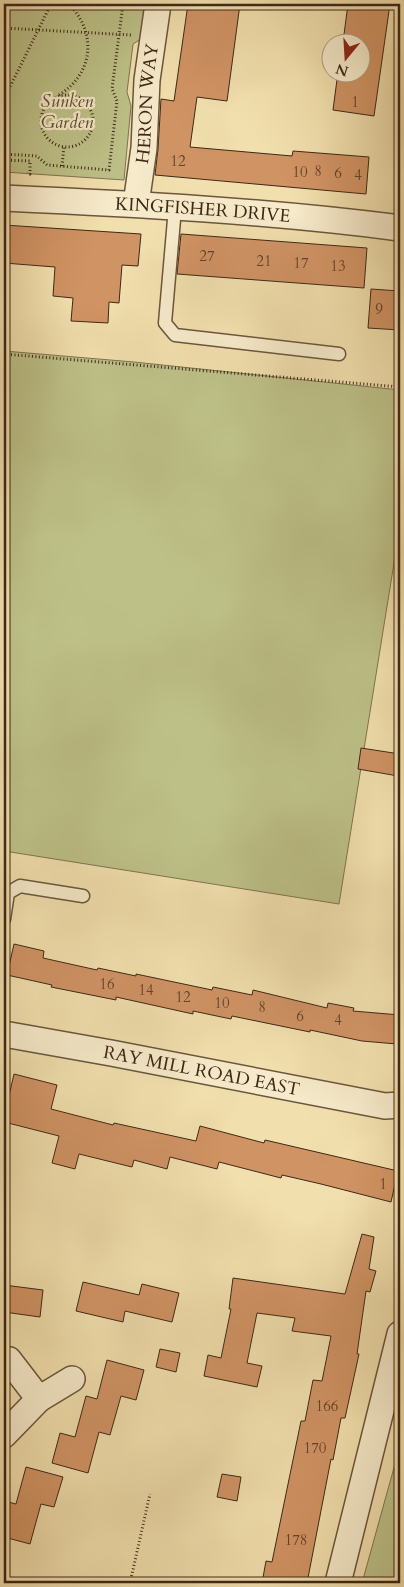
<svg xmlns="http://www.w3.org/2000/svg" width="404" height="1587" viewBox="0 0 404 1587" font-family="Cardo,serif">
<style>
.green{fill:#bdc188;stroke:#7e7450}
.building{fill:#d09364;stroke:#3e2817}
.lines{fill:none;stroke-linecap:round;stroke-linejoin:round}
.lane-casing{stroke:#6b563c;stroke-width:15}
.street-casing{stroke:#6b563c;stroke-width:28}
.path{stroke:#3e2817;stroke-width:3;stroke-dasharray:1 2.5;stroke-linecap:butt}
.lane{stroke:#f6eaca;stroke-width:12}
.street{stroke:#f6eaca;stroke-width:25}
.labels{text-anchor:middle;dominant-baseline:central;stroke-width:4.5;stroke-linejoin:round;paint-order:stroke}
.number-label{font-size:15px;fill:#62432a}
.park-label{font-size:18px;font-style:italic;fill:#5e4e33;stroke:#f6eaca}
.street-label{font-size:18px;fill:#3e2817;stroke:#f6eaca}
</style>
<rect width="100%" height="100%" fill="#f1dfad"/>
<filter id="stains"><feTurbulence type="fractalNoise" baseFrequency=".004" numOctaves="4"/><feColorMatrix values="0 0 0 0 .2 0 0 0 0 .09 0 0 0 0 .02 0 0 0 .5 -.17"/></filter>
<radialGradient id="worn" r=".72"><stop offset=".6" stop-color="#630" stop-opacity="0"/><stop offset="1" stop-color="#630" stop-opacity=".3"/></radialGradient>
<path class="green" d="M4,4H145L141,39L133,44L127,92L131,106L124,180L4,172Z
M4,351L134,362L400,390V526L339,904L4,851Z
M400,1446V1583H362Z"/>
<path class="building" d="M188,4H240L227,101L197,97L190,147L292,156L293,151L369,157L366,194L155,175L158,149L161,99L174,101Z
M348,4H390L374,116L333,110L338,72H362V42H343Z
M4,225L141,234L138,266L122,265L119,303L109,302L108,323L71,321L73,298L53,296L55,267L4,263Z
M181,234L367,248L364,288L177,274Z
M371,289L400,291V330L368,328Z
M361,748L400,754L398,776L358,769Z
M14,944L44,951L43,958L97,970L98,968L136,976V974L212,990L213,987L252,995L253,990L327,1008L328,1003L354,1008L353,1011L400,1015L397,1044L362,1041L310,1030V1032L232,1016L231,1019L193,1011V1014L116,997V1000L51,987L52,985L7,975Z
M14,1074L57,1085L51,1109L113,1125L114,1123L196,1141L200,1126L264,1143L265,1140L398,1171L391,1202L321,1184L282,1175L281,1178L219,1162L217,1169L170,1157L167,1169L134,1160L132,1167L79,1154L75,1169L52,1163L59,1136L4,1122V1117Z
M362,1234L374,1237L369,1269L376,1271L370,1292L366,1291L357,1354H359L345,1418H341L333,1460L331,1459L307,1583H262L266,1561L272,1562L301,1421H305L313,1380L322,1381L331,1336L292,1331L295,1318L257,1313L247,1363L262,1366L257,1387L204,1376L208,1355L221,1358L231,1309H229L233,1278L345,1294Z
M83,1282L139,1295L142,1284L179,1293L172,1322L125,1311L123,1322L76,1311Z
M4,1285L43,1290L40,1317L4,1312Z
M160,1349L180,1353L176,1372L156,1367Z
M107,1360L144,1370L136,1400L121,1396L110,1435L99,1432L88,1473L52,1463L60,1433L75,1437L86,1396L97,1399Z
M26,1467L63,1477L54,1507L41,1504L30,1544L4,1537V1501L16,1504Z
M222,1474L241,1477L237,1501L217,1497Z"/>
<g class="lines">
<g class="lane-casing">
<path id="lane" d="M175,208L165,323L175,335L339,354
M4,919L8,893L20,886L83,896"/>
</g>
<g class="street-casing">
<g id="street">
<path id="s1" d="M4,198C136,204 269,211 400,228"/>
<path id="s2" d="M136,204L144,148L147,80L158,4"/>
<path id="s3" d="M4,1034L111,1053L385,1106L400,1105"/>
<path d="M39,1399L72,1379"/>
<path d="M4,1435L39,1399L9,1360"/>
<path d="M338,1583L400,1334"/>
</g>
</g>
<path class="path" d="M4,28L131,35
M59,95C94,73 97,33 69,4
M41 121a26 26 0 1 1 52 0a26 26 0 1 1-52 0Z
M4,99L51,4
M4,154L37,156L47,165L109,170L117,101L112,89L123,4
M4,160L30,161V174L27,173
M62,166L64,146
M4,354L400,387
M130,1583L150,1494"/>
<use href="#lane" class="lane"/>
<use href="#street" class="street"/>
</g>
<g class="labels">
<g class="number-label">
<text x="355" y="102">1</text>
<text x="178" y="161">12</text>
<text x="318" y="171">8</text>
<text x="300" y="172">10</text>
<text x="338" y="173">6</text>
<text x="358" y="175">4</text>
<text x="207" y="256">27</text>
<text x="264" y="261">21</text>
<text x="301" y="263">17</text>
<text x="338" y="266">13</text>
<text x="379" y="309">9</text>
<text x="107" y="984">16</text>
<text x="146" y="990">14</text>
<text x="183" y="997">12</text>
<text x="222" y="1003">10</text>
<text x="262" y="1007">8</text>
<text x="300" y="1016">6</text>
<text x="338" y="1020">4</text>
<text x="383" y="1184">1</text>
<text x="327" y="1406">166</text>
<text x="315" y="1448">170</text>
<text x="296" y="1540">178</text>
</g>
<g class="park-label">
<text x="67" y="101">Sunken<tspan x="67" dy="21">Garden</tspan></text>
</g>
<g class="street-label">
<text stroke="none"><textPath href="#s2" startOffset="101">HERON WAY</textPath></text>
<text stroke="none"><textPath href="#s1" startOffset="199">KINGFISHER DRIVE</textPath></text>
<text stroke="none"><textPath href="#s3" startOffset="201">RAY MILL ROAD EAST</textPath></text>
</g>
</g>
<rect width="404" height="1587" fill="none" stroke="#f1dfad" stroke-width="20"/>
<rect x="5" y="5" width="394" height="1577" fill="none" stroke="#3e2817" stroke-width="2.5"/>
<rect x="10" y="10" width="384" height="1567" fill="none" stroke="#3e2817"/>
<g transform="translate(346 58) rotate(198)"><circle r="24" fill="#f6eaca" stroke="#ac9c82"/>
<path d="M0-4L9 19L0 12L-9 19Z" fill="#8f2418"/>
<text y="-8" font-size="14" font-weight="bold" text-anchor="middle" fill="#3e2817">N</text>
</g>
<rect width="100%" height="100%" filter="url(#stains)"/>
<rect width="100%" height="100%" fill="url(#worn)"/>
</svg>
